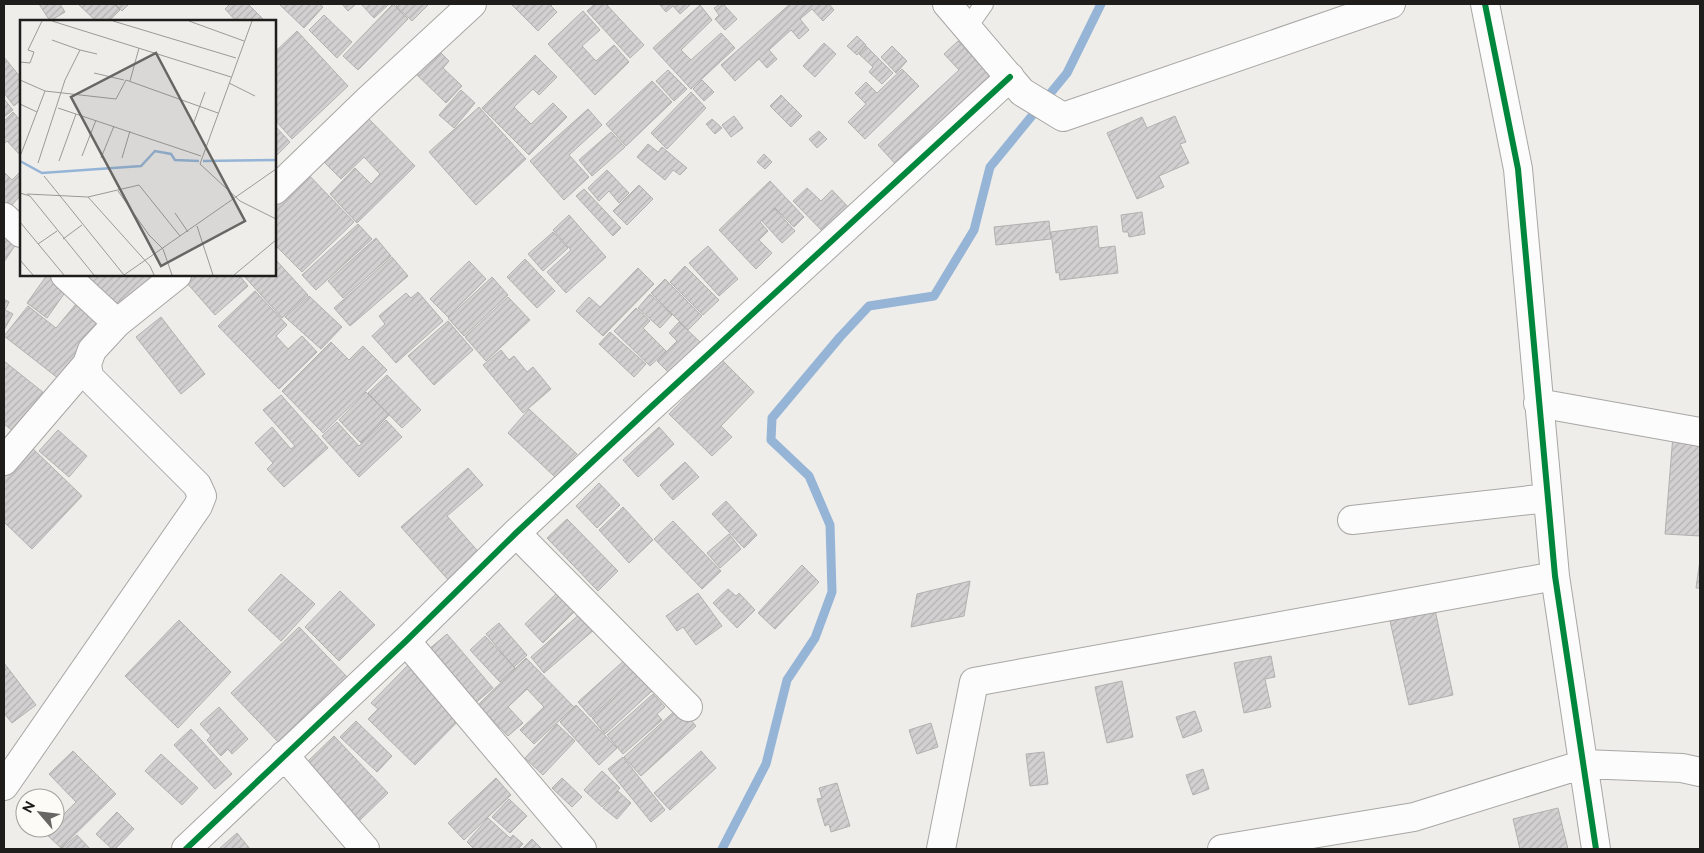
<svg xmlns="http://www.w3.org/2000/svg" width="1704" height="853" viewBox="0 0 1704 853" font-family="Raleway,sans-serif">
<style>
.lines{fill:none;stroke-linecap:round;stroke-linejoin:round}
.stream{stroke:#95b4d6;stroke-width:9}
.building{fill:url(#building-hatch);stroke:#b2b1b0}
.lane-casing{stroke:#a8a7a5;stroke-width:20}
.street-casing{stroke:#a8a7a5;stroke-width:30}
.lane{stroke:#fcfcfc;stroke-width:18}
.street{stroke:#fcfcfc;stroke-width:28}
.cycleway-casing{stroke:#fcfbf6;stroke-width:9}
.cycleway{stroke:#00873e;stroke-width:6}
.inset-river{fill:none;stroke:#95b4d6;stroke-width:2.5}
.inset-road{fill:none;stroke:#9b9a97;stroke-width:1}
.view{fill:#676663;fill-opacity:0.15;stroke:#676663;stroke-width:2.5}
.inset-edge{fill:none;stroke:#1e1d1b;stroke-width:2.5}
</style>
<defs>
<pattern id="building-hatch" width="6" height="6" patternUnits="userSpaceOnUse" patternTransform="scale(1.25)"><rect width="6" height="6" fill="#d2d0d0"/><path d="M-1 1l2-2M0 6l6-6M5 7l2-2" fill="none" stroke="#b4b2b2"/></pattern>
</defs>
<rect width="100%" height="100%" fill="#eeedea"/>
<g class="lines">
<path class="stream" d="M722,849L766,764L787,680L815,638L832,592L830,525L809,476L771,440L772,418L840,337L869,306L934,296L974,230L990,167L1067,73L1101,4"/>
</g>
<path class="building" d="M39,4H60L65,12L50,21Z
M78,4H114L120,10L109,21H96Z
M115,4H129L122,11Z
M230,4H248L265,21H236L225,9Z
M279,4H319L323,7L304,28Z
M342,4H356L348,11Z
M361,4H389L374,18Z
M393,4L408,19L358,70L343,56Z
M398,4H429L412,21L396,6Z
M511,4H553L551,6L557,12L538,31Z
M595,4H606L644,45L630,58L587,11Z
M662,4H691L680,14L673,6L666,12L660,5Z
M720,4H723L737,19L725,30L715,19L719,15L714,8Z
M790,4H829L834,10L823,21L812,9L800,19L809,30L799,39L791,30L769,50L777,59L767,68L759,59L735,81L721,65Z
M700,5L712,20L681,50L691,60L721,33L735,48L691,89L653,48Z
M583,11L600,30L582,46L596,61L614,45L629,62L595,95L548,44Z
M324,15L352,42L337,58L309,30Z
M297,31L348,86L292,139L275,120V52Z
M857,36L866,45L857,55L847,46Z
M958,41L995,81L900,169L878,145L959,70L944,54Z
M824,43L836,54L815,77L803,66Z
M866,46L893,73L882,84L869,72L873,67L859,54Z
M892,46L907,61L896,73L881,57Z
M436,48L449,61L443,68L462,86L446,103L413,71Z
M535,55L557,77L539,95L533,89L514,107L531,124L553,103L567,117L529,155L482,108Z
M4,57L21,78V100L14,106L4,93Z
M902,69L919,86L865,139L848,122L866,104L855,93L866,82L877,93Z
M668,70L687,89L674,101L656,81Z
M702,80L714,92L704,101L693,89Z
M652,81L672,102L626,146L606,124Z
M461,90L475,103L454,128L439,115Z
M691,92L706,108L667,149L651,133Z
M781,95L802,116L791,127L770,106Z
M4,99L13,110L4,117Z
M479,107L526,159L476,205L429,152Z
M588,109L602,125L569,155L589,177L564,200L530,161Z
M13,112L21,121V156L7,141L4,144V121Z
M366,116L415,166L357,223L330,194L355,168L371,184L380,174L364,157L341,179L322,160Z
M734,116L743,128L731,137L722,125Z
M1175,116L1186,142L1180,144L1189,163L1159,176L1164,187L1137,199L1107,133L1142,117L1147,128Z
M712,119L722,128L715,134L706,124Z
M275,126L290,142L275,157Z
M819,131L827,139L817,148L809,139Z
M611,132L625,147L592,176L579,160Z
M648,144L658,152L662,147L687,168L680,175L673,170L665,180L637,157Z
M764,154L772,162L765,169L757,162Z
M303,169L354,222L302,272L275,245V196Z
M607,170L629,193L619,203L609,191L599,201L588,188Z
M21,171V195L7,210L4,207V172L12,180Z
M770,181L804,217L794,227L775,208L760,222L768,231L759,240L772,253L756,269L719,230Z
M639,185L653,199L627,225L613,211Z
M807,188L821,201L832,190L854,213L829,238L793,201Z
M584,189L621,228L613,236L576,196Z
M775,209L795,231L782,243L762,221Z
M1142,212L1145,234L1129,237L1128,232H1123L1121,215Z
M569,215L606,257L566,293L547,272L571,250L553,230Z
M1049,221L1051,239L996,245L994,227Z
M358,224L372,239L316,290L302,275Z
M1097,226L1099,248L1115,246L1118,273L1060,280L1059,272L1056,273L1051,232Z
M553,232L568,248L543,271L528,254Z
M4,235L18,241L4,262Z
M376,238L391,256L343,298L328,281Z
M708,246L738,279L719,296L689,263Z
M392,257L408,276L350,326L334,308Z
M275,259L308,295L282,318L243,275H275Z
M525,259L555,291L537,308L507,277Z
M469,261L486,279L448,317L430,299Z
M685,266L719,300L703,315L670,282Z
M638,268L654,284L603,336L576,311L589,297L600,307Z
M47,275H58L71,284L47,318L27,303Z
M72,275H158L117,318Z
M194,275H239L248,286L215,315L186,282Z
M492,277L508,295L464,336L448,318Z
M665,279L702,316L688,330L651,293Z
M255,291L287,325L276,336L288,349L302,336L317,352L279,389L218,326Z
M418,292L443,321L396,363L372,336L385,324L379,316L406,293L411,298Z
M650,294L672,315L660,328L638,308Z
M309,296L342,327L321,349L285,317Z
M508,297L530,320L486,361L465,337Z
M81,298L110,321L63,382L4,336L28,306L56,328Z
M4,299L9,302L5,310L13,314L4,330Z
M636,308L650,321L643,328L666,351L650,366L614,331Z
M161,317L205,374L181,394L136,337Z
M448,321L473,350L434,385L408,356Z
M679,322L701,343L671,375L657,361L677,341L669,333Z
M610,332L646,364L634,377L599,344Z
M331,342L349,360L363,346L387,370L323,433L282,391Z
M501,350L509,360L514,356L527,372L533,367L551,389L523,413L483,365Z
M722,360L754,392L721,426L732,437L712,456L669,414Z
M4,361L49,397L18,435L4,424Z
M387,375L421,410L402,428L368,393Z
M366,392L389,415L361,443L339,420Z
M281,395L328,448L284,487L267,469L273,463L255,443L272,427L291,449L295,446L263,410Z
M529,409L577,454L555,477L508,433Z
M386,420L402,437L359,477L322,436L337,422L359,446Z
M659,427L674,444L638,477L623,460Z
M58,430L87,456L69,477L39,451Z
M1673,435L1700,437V536L1665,534Z
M29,445L82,496L32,549L4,522V472Z
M685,462L699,477L673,500L660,485Z
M468,468L483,485L447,516L482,556L451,583L401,527Z
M599,483L620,505L597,528L576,506Z
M726,501L757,535L744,548L712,514Z
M623,507L653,540L629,563L599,530Z
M567,519L618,571L598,591L547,538Z
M673,521L721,571L702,589L654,539Z
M729,534L741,549L720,568L707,553Z
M1700,560V588H1696Z
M802,565L819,582L775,629L758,613Z
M281,574L315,604L281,641L248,610Z
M970,581L964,616L911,627L917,594Z
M728,589L736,596L739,593L755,610L737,628L713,603Z
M340,591L375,625L339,661L305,627Z
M557,593L575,611L543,643L525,624Z
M698,593L722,626L696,645L683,627L677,631L666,616Z
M1435,610L1453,695L1409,705L1390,621Z
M581,613L595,629L544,673L531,657Z
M179,620L231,672L178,728L125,676Z
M499,623L527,655L514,667L486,634Z
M299,627L352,682L284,748L231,693Z
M447,634L493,688L473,705L428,650Z
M485,636L515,668L500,682L470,650Z
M1271,656L1275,677L1265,679L1271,707L1244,713L1234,663Z
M628,657L641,672L591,717L578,702Z
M526,658L574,707L534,744L520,730L544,707L527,689L508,707L523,723L508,736L478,705Z
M412,661L465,714L415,765L368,719L378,709L371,703Z
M4,663L36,705L12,723L4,713Z
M639,675L653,690L605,734L592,718Z
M1122,681L1133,737L1107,743L1095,687Z
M653,694L665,707L657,714L662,720L623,754L607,735Z
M576,705L617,748L599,765L560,722Z
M219,707L248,739L232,754L228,749L221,756L207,740L211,736L200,724Z
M679,707L696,726L641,776L624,757Z
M1195,711L1202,731L1183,738L1176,717Z
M356,721L392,756L377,772L340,737Z
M931,723L938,747L917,754L909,730Z
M557,724L575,741L543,775L525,758Z
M191,729L232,774L215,789L174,745Z
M334,736L388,793L359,821L304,765Z
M73,751L116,794L61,848L45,833L50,828H55V823L76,802L49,774Z
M701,751L716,768L670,810L654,793Z
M1044,752L1048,784L1030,786L1026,754Z
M161,754L198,788L182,805L145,771Z
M623,757L665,810L651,822L608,769Z
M1203,769L1209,789L1193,795L1186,775Z
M602,771L620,788L602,807L584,790Z
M496,778L511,795L464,840L448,823Z
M562,778L582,797L572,807L552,788Z
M837,783L850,826L831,832L829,824L825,826L817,799L822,798L819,788Z
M618,791L631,803L617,819L603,808Z
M509,799L527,816L510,833L492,817Z
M1558,808L1568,849H1520L1513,819Z
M117,812L134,829L115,849H112L96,834Z
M488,818L510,838L513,835L523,844L518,849H474L467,842Z
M237,833L250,849H219Z
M77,835L90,849H61Z
M532,839L542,849H522Z"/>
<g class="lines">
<g class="lane-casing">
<path id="lane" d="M967,28L984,4"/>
</g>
<g class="street-casing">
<path id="street" d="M947,4L1022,92L1063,117L1391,4
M1485,4L1518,169L1555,576L1596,849
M275,190L368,100L472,4
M4,217L21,233
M65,275L117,323
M1538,403L1700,432
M4,461L87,364
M1352,520L1548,498
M516,533L688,707
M406,641L582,849
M284,755L365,849
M4,786L198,506L202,496L197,485L89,377L87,364L92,350L117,323L177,275
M186,849L406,641L516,533L651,407L1010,77
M941,849L974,682L1555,576
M1222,849L1414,817L1584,764L1682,768L1700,772"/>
</g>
<use href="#lane" class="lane"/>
<use href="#street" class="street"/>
<g class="cycleway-casing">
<path id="cycleway" d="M1485,4L1518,169L1555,576L1596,849
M186,849L406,641L516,533L651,407L1010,77"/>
</g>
<use href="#cycleway" class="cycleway"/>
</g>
<g transform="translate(20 20)">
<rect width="256" height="256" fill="#eeedea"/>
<path class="inset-river" d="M0,141L22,153L121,146L135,131L151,134L155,140L179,141M183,141L256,140"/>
<path class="inset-road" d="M32,1L211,57M93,1L216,38M169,1L224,21M232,1L180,144L220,181L256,199M32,20L60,30M0,42L10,43L14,32L8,30L22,1M74,53L104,60M0,60L25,71L96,79L106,60L198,93M110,61L119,28M209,63L235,76M0,84L17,92M38,88L181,136M174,102L185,72M1,134L25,71M62,136L76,100M81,138L94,106M102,138L110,111M39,141L56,94M18,143L45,60L60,30L77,34M24,156L104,255M98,171L129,215L143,229L152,255M0,173L10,176L74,255M7,174L68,177L119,165L160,216M68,177L130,246L134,255M155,193L168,212M0,202L44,255M177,206L193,255M43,219L62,205M18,224L37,211M0,240L13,255M104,255L256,149M214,255L256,220"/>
<path class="view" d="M136,33L225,201L141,246L51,77Z"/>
<rect width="256" height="256" class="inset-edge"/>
</g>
<rect width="1704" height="853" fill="none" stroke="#1e1d1b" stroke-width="10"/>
<g transform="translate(40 813) rotate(298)"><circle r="24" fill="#fcfbf6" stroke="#a3a29e"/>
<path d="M0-4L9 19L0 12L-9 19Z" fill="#676663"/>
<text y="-8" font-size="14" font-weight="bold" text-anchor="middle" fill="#1e1d1b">N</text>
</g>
</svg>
